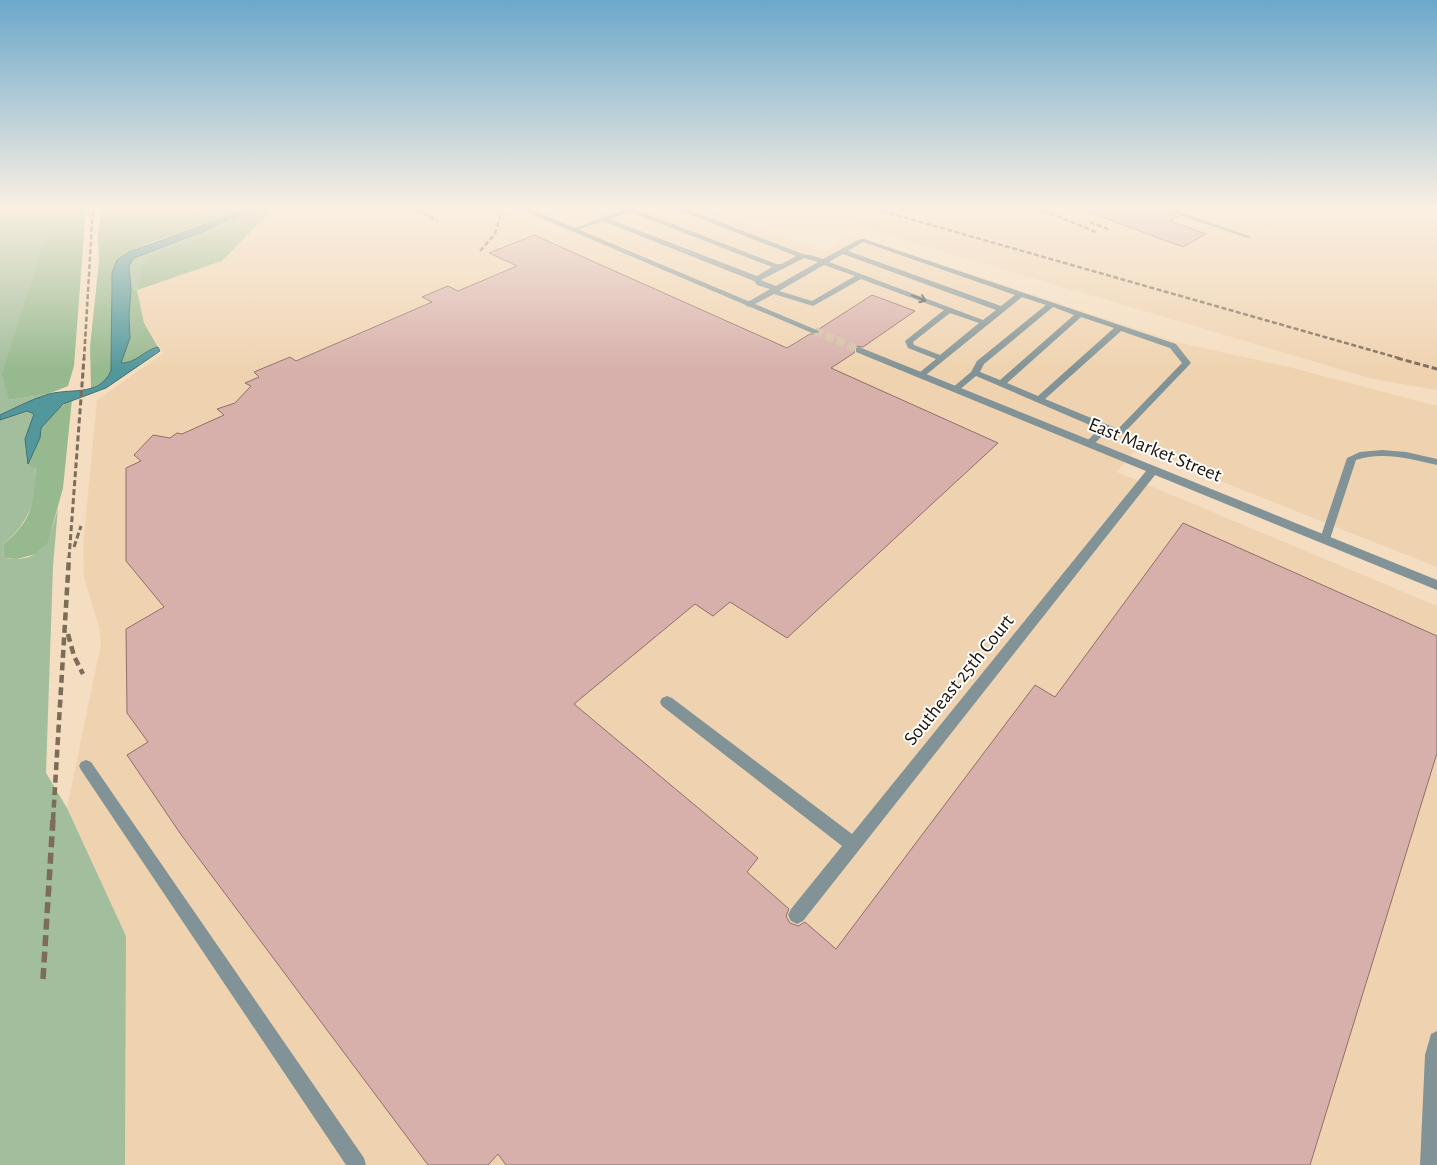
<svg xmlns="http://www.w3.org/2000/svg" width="1437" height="1165" viewBox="0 0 1437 1165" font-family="'Alegreya Sans',sans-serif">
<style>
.built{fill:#efd3b0}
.green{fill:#a2be9c}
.forest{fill:#97b98f}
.water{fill:#52979c;stroke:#427070}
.building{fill:#d7b0ab;stroke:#916e69}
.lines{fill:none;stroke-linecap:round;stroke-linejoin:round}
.minor-tunnel{stroke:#d4bfa5;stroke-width:8;stroke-dasharray:8 4;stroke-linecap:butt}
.service{fill:#819396;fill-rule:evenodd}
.minor{fill:#819396;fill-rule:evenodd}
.rail-far3{stroke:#7c6d5a;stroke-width:2.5;stroke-dasharray:5 2.5;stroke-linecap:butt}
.rail-far2{stroke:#7c6d5a;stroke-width:3;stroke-dasharray:6 3;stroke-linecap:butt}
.rail-far1{stroke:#7c6d5a;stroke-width:4.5;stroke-dasharray:8 4.5;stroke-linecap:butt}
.rail{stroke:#7c6d5a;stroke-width:5.5;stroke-dasharray:11 5.5;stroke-linecap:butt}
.oneway{stroke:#494d48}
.labels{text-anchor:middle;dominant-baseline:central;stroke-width:4;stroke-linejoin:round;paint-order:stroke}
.street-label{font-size:20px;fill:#1c1409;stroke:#fff}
</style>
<rect width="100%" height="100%" fill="#f4ddc0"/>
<path class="built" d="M274,207H496L559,234L623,207H702L825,251L852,235L1176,342L1285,366L1437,406V567L1137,448L1117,472L1437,606V1165H125L126,936L67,808L101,644L99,627L84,577L83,547L97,400L164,353L144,323L137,290L220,262Z
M842,207H1437V390L1373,379L850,224L862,216Z"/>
<path class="green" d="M0,207H55L36,272L9,400L48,394L0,415Z
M138,207H216L184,216L152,218Z
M266,207H274L270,212L204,236L143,264L137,290L131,289L129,266L134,258L207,230L223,222Z
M27,411L34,414C27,430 31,439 34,455C40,494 32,519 3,545L4,558C44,564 49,540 58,508L53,566L46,773L67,808L126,936L125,1165H0V420Z"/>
<path class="forest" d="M55,207H86L74,366L68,386L48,394L9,400L2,374Z
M102,207H138L152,218L184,216L216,207H254L150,243L129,252L117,260L111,287V371L107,380L91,388L90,347L99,261L98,234Z
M270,212L222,261L137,290L144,323L158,347C144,350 135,364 121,363L130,338L129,316L131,289L137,290L143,264L152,255Z
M72,399L63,488L48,542L36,554L17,559L4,558L3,545C32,520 33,507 36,469L28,464L40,438L41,428L55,413L56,410Z"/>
<path class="water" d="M254,207H266L223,222L207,230L134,258L129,266L131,289L129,316L130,338L121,363C135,364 144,350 158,347L160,351L106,388L63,404L41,428L40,438L28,464L25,439L34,414L27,411L0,420V415C15,408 30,400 46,395C69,387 98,398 111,371L112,273L117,260L129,252Z"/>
<path class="building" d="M1081,207H1129L1143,212L1153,208L1179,217L1170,221L1206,234L1183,247L1080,209Z
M534,235L787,348L810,334H820L821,330L819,329L872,295L915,311L863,347L855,346L854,353L831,368L998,443L787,638L730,602L713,616L695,604L574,704L758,858L747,872L789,909L786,916L790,923L798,926L805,922L836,949L1035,685L1055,697L1183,523L1437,636V753L1310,1165H506L498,1154L488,1165H428L182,836L127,755L148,742L127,713L126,629L164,607L126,561V468L141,461L134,455L153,435L170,438L177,433L182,434L224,415L217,409L235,403L251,386L245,383L259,377L254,372L290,357L296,361L432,302L422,297L448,286L458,291L517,266L489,253Z"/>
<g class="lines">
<path class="minor-tunnel" d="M815,331L859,350"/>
<path class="service" d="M671,207H681L803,254L810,255L823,259L860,239H864L1176,344L1191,363L1123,434L1107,431L1092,446H1086V442L1099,429L976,376L958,391L955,392L951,389L971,372L977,361L1046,305L1022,297L922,378L919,377V373L936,359L908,348L905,341L944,310L861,279L813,306L774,294L749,307L745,305L746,303L770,289L757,285L754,281L603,221L575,231L570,230L623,210L634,209L776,264H782L796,256ZM626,213H633L772,267L757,276L609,219ZM863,242L1015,295L1001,306L848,251ZM843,254L996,310L983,320L829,262ZM804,258L818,262L776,286L761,280ZM824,265L855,276L812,301L779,291ZM1053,307L1074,315L1000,380L980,372L984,364ZM950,313L979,323L940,355L914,345L913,342ZM1081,317L1114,328L1038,396L1007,383ZM1121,331L1170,348L1182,363L1118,429L1045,399Z
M1155,207H1165L1252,237L1247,238Z
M1382,450L1406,452L1437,459V465C1412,459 1381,451 1356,460L1330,539L1329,542H1321L1320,539L1347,458L1360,452Z
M86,760L91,762L364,1158L366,1165H346L81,770L79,766L81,762Z
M1437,1031V1165H1420L1425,1055L1431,1034Z"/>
<path class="minor" d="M515,207H525L819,331L818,333H812Z
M859,347L1437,580V590L1155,475L803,921L797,924L791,921L788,915L791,909L842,846L662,706L660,702L662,698L667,696L672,698L852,834L1146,471L856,352V348Z"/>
<path class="rail-far3" d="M410,207L438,221
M868,207L1402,359
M1036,207L1098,233
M1090,222L1108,229
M480,251L495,234L503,207
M84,359L93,207"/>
<path class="rail-far2" d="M1397,358L1437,369
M74,547L81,526
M69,558L84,358"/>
<path class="rail-far1" d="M68,634L74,656L83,674
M53,820L69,557"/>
<path class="rail" d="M43,979L53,819"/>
</g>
<defs><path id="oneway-shaft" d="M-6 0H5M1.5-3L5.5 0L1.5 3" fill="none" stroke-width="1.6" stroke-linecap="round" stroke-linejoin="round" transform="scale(1.25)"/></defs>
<use class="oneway" href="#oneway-shaft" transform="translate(919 298) rotate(21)"/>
<linearGradient id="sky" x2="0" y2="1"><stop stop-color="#6ca8ca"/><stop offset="0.56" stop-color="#faf0e3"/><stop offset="1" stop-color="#faf0e3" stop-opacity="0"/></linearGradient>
<rect width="1437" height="370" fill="url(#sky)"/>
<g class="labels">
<g class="street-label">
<text transform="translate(1155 450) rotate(22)">East Market Street</text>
<text transform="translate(959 680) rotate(-51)">Southeast 25th Court</text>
</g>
</g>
</svg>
